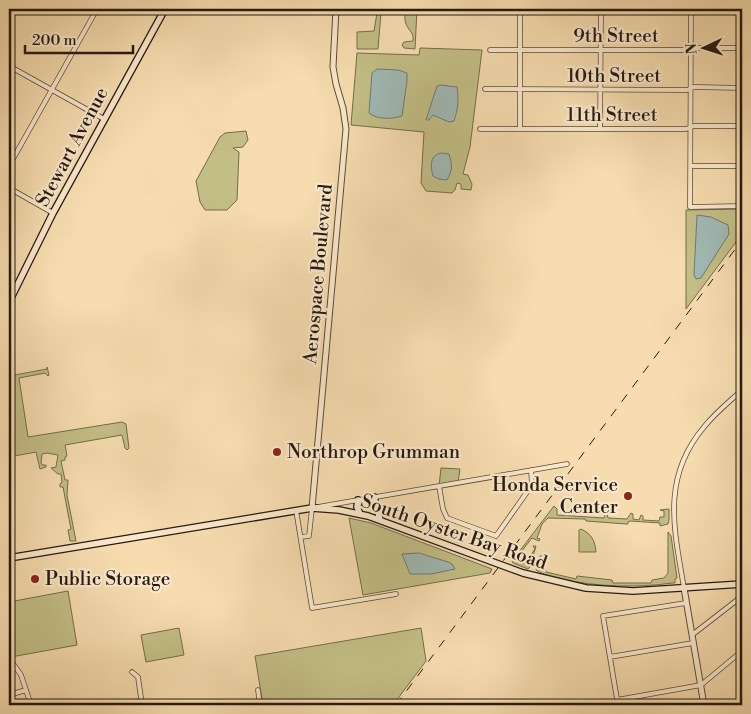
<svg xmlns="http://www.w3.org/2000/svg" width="751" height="714" viewBox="0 0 751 714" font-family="'Libre Bodoni',serif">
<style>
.green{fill:#c3be86;stroke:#756c4c}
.water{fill:#a0b9b4;stroke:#707973}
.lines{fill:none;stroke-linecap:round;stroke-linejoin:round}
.minor-casing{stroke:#5b4a38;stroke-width:5.5}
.tertiary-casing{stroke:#5b4a38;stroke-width:7}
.secondary-casing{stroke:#271911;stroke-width:8}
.minor{stroke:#f9e8cb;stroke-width:4}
.tertiary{stroke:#f9e8cb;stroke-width:5}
.secondary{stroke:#f9e8cb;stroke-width:5.5}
.rail{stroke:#271911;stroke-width:1;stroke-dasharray:9 9;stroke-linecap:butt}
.poi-dot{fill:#8f2418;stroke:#f9e8cb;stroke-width:2}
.labels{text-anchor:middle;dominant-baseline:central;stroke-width:4.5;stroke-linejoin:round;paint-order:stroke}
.street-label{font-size:19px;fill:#271911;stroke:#f9e8cb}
.poi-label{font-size:19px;fill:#271911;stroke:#f9e8cb;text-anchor:start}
</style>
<rect width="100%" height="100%" fill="#f6dcaf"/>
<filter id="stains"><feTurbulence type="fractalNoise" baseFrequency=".004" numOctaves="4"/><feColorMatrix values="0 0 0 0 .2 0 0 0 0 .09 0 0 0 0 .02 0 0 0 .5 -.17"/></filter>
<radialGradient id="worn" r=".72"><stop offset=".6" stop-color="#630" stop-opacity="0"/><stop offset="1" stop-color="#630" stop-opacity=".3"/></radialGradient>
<path class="green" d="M405,9H417L415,49L404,48L402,45L404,42L413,41C414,33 410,32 407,26C404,21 405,14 405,9Z
M381,12L378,49H357V32L374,31L377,13Z
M420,48L482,50L470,147L463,174L468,175L472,184L471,190L461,189V184L457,183L455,190L452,193L426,191L421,183L424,132L351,125L357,53L419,55Z
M246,131L248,140L243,147L233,148L239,152L237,200L227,210H205L200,202L196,181L220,137L225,133Z
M742,209V234L686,309V210Z
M47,367L49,375L48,376L45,373L19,378L28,437L122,422L126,424L129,448L127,450L125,448L122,435L65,445L67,456L65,457V460L61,461L65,480H68L67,495L76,541H70L68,530L71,529L63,487H60V484L62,482L61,474H58L51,468L56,467L58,455L47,453L42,454L41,462L42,465H46V467L40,469L36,452L9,457V376L47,369Z
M441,468L460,469L458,483L439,486Z
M554,506L557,509V515L604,518L605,515L607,514L608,518L627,519L631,513L633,514V519L639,520L641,515L643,516V520L659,521L660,517H664V511L660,510L669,509V520L668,524L660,526V523L630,521L628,522V524H626L586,521L585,519L548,518L542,524L537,538L540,539L539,541L532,538L517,557L521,563H525L535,549L533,546H536L530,567L528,569L513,563L512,561Z
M349,518L371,523L492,569L490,573L363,595Z
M581,529C592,534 595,541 596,552H579V530Z
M668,532L671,536L677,578L675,579V583H673C635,588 598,587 561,579C553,577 543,575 536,570L540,556L542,555L544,557L542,564L546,570V572L576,579L577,576L612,580L613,583H651L652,580L664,578L668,573Z
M68,591L77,645L11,657L9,640V602Z
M179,628L184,655L146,662L141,635Z
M421,628L426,661L393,705H263L255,656Z"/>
<path class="water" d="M377,69L398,70L407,73V81L402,116C393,119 377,120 369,113L372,73Z
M441,85L457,87C459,98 458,110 454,121L449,122L433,115L429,120H426L437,86Z
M442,153L449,154C452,164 453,170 447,180L439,179L433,176C430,166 430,154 442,153Z
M697,215L711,217L728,225L729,234L701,278L696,279L694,275Z
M419,553L448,562L452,564L455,569L431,574H410L402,554Z"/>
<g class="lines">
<g class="minor-casing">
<path id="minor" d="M691,9L690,207L742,206
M492,10L688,11L694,9H742
M9,15L12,9
M490,50H687L694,48H742
M9,66L104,119
M485,89L687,90L694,87L742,88
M520,128V9
M480,129H686L694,126H742
M600,129L601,9
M9,166L97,9
M691,166H742
M9,188L53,213
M439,486L443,509L447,518L496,536L532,485L531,470
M296,510L312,608L396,594
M301,537L309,536L312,508L567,464
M684,588C674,529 661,478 704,427C715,413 729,402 742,390
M692,635L741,597L742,599
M610,657L693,643
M9,658L21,675L31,705
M132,672L138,677L142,705
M258,690L260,705
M9,695L26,690
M617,700L701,685L742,651
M618,705L603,616L686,603"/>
</g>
<g class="tertiary-casing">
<path id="tertiary" d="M312,508L346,129L343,108L336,84L333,67L336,9
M684,588L704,705"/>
</g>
<g class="secondary-casing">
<path id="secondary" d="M9,302L53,213L165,9
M374,497L380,520
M358,500L357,507L360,514
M9,558L312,508L339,510L368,516L523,573L586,588L633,591L742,584"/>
</g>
<use href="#minor" class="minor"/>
<use href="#tertiary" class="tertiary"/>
<use href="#secondary" class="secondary"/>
<path class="rail" d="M396,705L742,240"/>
</g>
<g class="poi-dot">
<circle cx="277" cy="452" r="5"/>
<circle cx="628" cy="496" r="5"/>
<circle cx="35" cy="579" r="5"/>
</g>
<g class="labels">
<g class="street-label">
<text x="616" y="36">9th Street</text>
<text x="614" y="76">10th Street</text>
<text x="612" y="115">11th Street</text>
<text transform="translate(72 147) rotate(-62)">Stewart Avenue</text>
<text transform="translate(318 274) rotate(-85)">Aerospace Boulevard</text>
<text transform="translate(454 532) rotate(19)">South Oyster Bay Road</text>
</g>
<g class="poi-label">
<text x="287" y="452">Northrop Grumman</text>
<text x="618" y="485" text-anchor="end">Honda Service<tspan x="618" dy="22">Center</tspan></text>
<text x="45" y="579">Public Storage</text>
</g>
</g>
<rect width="751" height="714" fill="none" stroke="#f6dcaf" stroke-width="30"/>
<rect x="10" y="10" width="731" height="694" fill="none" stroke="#271911" stroke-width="2.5"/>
<rect x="15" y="15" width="721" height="684" fill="none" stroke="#271911"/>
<g transform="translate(704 48) rotate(266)" stroke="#f9e8cb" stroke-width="4" paint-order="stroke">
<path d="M0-4L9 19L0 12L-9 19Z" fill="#271911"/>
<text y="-8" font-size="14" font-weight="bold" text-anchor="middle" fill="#271911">N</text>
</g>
<path d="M25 45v8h108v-8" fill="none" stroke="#271911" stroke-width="2.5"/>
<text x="32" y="45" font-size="15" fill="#271911" stroke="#f9e8cb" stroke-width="4" paint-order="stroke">200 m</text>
<rect width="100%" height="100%" filter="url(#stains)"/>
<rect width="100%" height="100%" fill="url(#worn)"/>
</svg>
